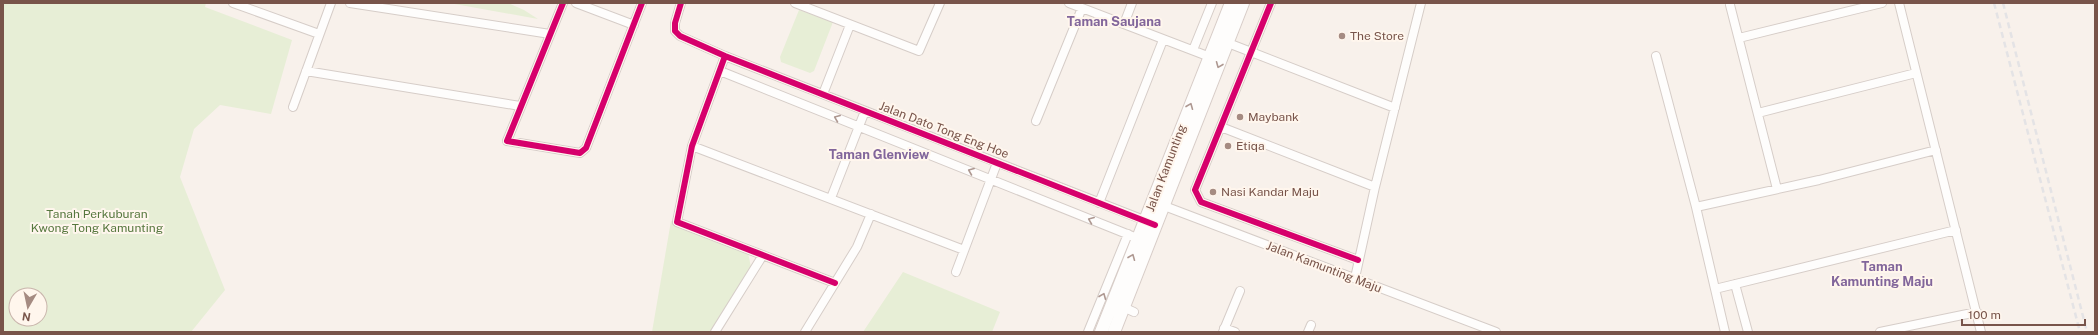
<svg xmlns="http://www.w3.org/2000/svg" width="2098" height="335" viewBox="0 0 2098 335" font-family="'Public Sans',sans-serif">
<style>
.green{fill:#e7eed6;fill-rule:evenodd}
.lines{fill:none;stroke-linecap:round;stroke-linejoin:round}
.minor-casing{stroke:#d6cdc8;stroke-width:10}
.secondary-casing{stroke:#d8cdc8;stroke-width:14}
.minor{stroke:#fefdfc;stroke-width:8}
.secondary{stroke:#fefdfc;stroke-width:12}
.rail{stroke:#e4e3e5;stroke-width:2.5;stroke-dasharray:6 4;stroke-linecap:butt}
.cycleway-casing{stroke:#fff6ed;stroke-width:8}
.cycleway{stroke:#d6006c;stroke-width:6}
.oneway{stroke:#ae9891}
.poi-dot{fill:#a58b82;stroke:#fff6ed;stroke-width:1.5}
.labels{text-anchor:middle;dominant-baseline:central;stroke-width:4;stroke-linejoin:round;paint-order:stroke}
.poi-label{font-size:12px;fill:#78544a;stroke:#fff6ed;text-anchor:start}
.street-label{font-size:12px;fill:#78544a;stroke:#fff6ed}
.park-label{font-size:12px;fill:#57783f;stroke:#fff6ed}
.neighbourhood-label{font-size:13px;font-weight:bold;fill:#82669b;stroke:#fff6ed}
</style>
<rect width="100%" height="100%" fill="#f8f1eb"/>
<path class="green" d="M3,3H206L205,7L292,40L271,114L220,105L194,129L180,177L225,290L191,332H3ZM16,295H40V319H16Z
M449,3H508L524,10L538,19Z
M799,10L833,22L814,71L810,73L781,62L780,57Z
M671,221L748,253L751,267L711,332H652Z
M903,272L1000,312L992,332H863Z"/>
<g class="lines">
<g class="minor-casing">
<path id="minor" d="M233,3L319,34
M350,3L550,34
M563,3L507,141L580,153L586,148L642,3
M576,3L634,25
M681,3L675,23V31L680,36L725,56L1149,222
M795,3L919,51L940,3
M1069,3L1210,57
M1271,3L1195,190L1201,202L1358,260
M1899,3L1981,332
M1730,5L1777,189
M1124,24L1132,3
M1739,38L1882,3
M1228,43L1395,108
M1193,50L1212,3
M725,56L692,146L677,222L835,283
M1656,56L1696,207L1725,332
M306,71L520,106
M720,71L1142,240
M823,94L850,25
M293,107L331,3
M1758,113L1916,73
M1036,121L1082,8
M1221,127L1375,187
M692,146L964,250
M831,198L865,111
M1099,203L1163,40
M1159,204L1496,332
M1696,207L1819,180L1936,150
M956,272L997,163
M1355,278L1375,187L1421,3
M1735,284L1748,332
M1715,289L1956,230
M1123,307L1134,312
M1224,328L1235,332
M715,332L763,255
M805,332L857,247L871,214
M1088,332L1128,234
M1223,332L1240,291
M1308,332L1311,325
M1880,332L1977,312"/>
</g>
<g class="secondary-casing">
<path id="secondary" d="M1101,332L1231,3
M1114,332L1243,3"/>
</g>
<use href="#minor" class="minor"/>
<use href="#secondary" class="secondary"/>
<path class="rail" d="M1994,3L2080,332
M2003,3L2087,332"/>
<g class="cycleway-casing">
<path id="cycleway" d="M563,3L507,141L580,153L586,148L642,3
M681,3L675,23V31L680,36L725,56L1155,225
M1271,3L1195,190L1201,202L1358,260
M725,56L692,146L677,222L835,283"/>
</g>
<use href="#cycleway" class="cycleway"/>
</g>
<defs><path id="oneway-chevron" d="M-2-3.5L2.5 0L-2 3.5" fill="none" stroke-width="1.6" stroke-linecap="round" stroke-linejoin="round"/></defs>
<g class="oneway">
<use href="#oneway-chevron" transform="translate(1219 65) rotate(112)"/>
<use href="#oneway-chevron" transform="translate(1190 106) rotate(-68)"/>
<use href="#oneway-chevron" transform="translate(837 118) rotate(-158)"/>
<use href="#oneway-chevron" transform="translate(971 171) rotate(-158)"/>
<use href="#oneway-chevron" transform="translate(1091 220) rotate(-158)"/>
<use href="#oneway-chevron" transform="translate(1132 257) rotate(-68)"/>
<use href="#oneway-chevron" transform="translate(1103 296) rotate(-68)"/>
</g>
<g class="poi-dot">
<circle cx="1342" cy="36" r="4"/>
<circle cx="1240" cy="117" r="4"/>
<circle cx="1228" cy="146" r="4"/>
<circle cx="1213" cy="192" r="4"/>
</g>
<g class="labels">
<g class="poi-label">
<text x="1350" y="36">The Store</text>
<text x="1248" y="117">Maybank</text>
<text x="1236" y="146">Etiqa</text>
<text x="1221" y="192">Nasi Kandar Maju</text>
</g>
<g class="street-label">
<text transform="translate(944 130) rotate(21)">Jalan Dato Tong Eng Hoe</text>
<text transform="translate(1166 168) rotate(-69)">Jalan Kamunting</text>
<text transform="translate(1324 267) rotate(21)">Jalan Kamunting Maju</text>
</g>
<g class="park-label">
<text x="97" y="214">Tanah Perkuburan<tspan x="97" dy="14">Kwong Tong Kamunting</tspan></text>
</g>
<g class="neighbourhood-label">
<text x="1114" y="21">Taman Saujana</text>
<text x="879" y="154">Taman Glenview</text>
<text x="1882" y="266">Taman<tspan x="1882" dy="15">Kamunting Maju</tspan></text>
</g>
</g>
<rect width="2098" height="335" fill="none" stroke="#78544a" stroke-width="8"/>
<g transform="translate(28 307) rotate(189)"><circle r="19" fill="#fff6ed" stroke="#c9b5ac"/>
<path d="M0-3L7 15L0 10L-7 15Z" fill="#a58b82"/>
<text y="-6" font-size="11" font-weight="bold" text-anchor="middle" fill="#78544a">N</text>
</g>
<path d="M1962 319v6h123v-6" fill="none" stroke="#78544a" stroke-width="2"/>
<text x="1968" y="319" font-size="12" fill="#78544a" stroke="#fff6ed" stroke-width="3" paint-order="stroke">100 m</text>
</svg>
